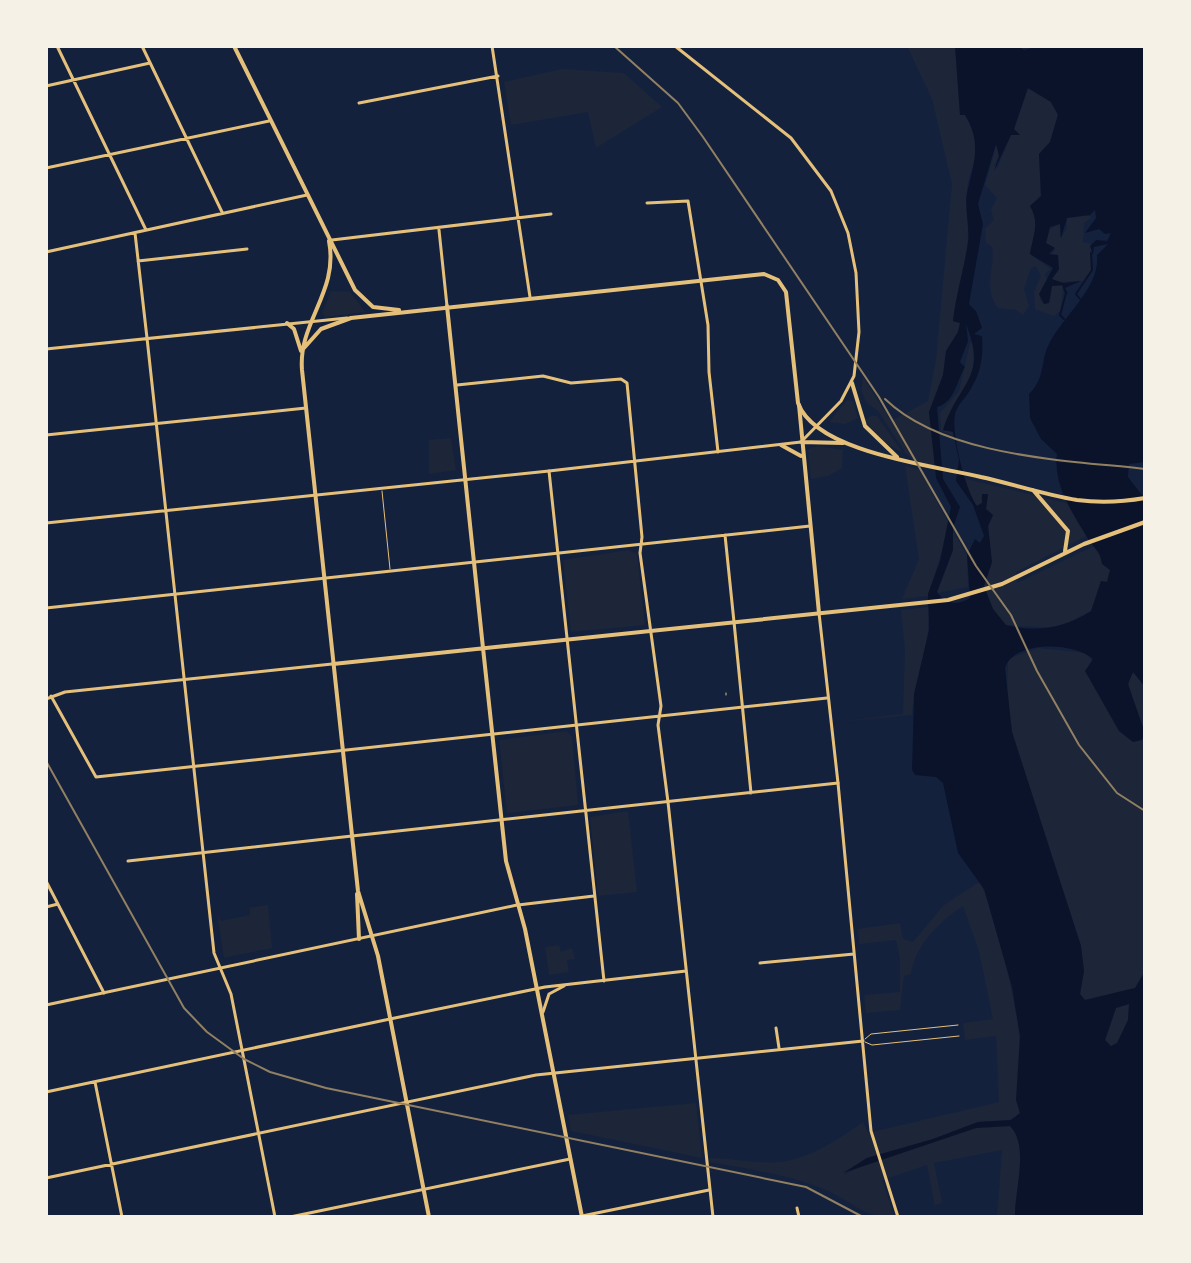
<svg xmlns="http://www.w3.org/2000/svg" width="1191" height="1263" viewBox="0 0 1191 1263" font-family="Signika,sans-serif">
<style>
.green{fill:#1d2539}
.water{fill:#0b132b;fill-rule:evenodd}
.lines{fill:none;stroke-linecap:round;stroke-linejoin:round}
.stream{stroke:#0b132b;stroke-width:2}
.service{stroke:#e5c07b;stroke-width:1}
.minor{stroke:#e5c07b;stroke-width:3}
.tertiary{stroke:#e5c07b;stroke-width:3}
.secondary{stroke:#e5c07b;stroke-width:4}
.primary{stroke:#e5c07b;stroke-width:4}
.rail{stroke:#918062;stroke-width:2}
</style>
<rect width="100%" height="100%" fill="#14213d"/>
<path class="green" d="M907,46H955L960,114L965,115C991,157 965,164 967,198C968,221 969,243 966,266C963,284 955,302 953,321L960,323L958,332L946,351L943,375L929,412L937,467L918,463L906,454L878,411L866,402L861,390L863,377L891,421L928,401L936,360L952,184L932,99Z
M562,69L624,73L662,107L596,148L588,112L511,125L504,82Z
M1027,88L1050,101L1058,114L1050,142L1039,154L1041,196L1030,206C1041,223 1033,235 1030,254L1050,269L1045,274L1047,281L1040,299L1044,304L1050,301L1052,286H1063L1061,310L1054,316L1035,309L1034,292L1041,276L1036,266L1031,268L1024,289L1029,306L1023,315L1016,310L998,308C982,286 996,267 992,247L986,243L985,229L994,220L991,210L997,198L985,185L997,144L999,156L994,166L997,169L1011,135L1019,134L1014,129Z
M1083,214L1092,217L1084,223L1083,242L1091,244V271L1083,281L1056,282L1052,278L1059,270L1056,255L1049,256L1055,250L1046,244L1049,230L1060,223V238L1067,228V218Z
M331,291L350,292L365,312L326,317L322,313Z
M974,342C984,368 951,406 943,430L952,431L953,435L941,431L940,413L959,391L970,343Z
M847,400L853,401L858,418L845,424L829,422Z
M871,416H877L903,453L879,439L865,420Z
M451,438L456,470L429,474V440Z
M818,446L843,450L842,468L828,476L811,479L808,449Z
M905,466L919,469L950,525L928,596L902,599L919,559Z
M962,478L1070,504L1086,536L1016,572L1017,583L1094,546L1110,569L1107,582L1101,581L1092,611L1057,628L1005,625L993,609L984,586L992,562L988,526L993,515L986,509L988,496L981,497L982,503L976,506Z
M953,531L967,555L968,587L937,593L953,550Z
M628,550L637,554L645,625L571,632L563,560Z
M929,607C931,643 915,678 912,715L836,722L903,714L905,650L901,610Z
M1038,648L1086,653L1145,733L1129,693L1128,676L1135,673L1145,687V971L1135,988L1085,1000L1080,994L1084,971L1081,946L1012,732L1007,699L1008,659Z
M567,731L572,737L578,805L507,813L499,740Z
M628,811L637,892L598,896L590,817Z
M979,882C995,904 1019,1015 1020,1045C1021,1069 1014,1091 1020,1114L1009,1120L978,1122L933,1139L867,1158L844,1175L869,1162L976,1128L1010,1126C1030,1146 1014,1192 1015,1217H997L1002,1150L934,1163L942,1202L935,1206L927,1165L882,1180L895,1217C858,1217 853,1200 821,1188C786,1174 747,1169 710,1162V1158C733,1158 756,1164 778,1162C808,1160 839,1139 863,1122L868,1133L999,1102L996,1036L965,1040L963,1023L993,1019L979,951L963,906C940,921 915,945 911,974L904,976L900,1010L866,1013L864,995L900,992V959L896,940L859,944L858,929L900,923L903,939L913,942L944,905Z
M268,905L272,948L224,958L217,912L221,921L250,915V908Z
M559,945L561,952L572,948L575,959L567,960L569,972L549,975L545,947Z
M1129,1004L1128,1020L1117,1044L1111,1046L1105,1040L1116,1008Z
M696,1103L702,1158L571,1131L568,1115Z"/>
<path class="water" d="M955,46H1017L1024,50L1040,46H1145V462L1129,464L1128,477L1145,499V687L1133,672L1128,684L1145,733L1142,740L1133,742L1119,731L1085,671L1093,659C1074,642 1014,640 1005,668L1012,732L1081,946L1084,971L1080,994L1085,1000L1135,988L1145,971V1217H1015C1014,1192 1030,1146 1010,1126L976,1128L843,1173L867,1158L933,1139L978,1122L1011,1120L1020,1113L1016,1100L1020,1036L1012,987L984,889L958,853L943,783L936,777L915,775L912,770L914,694L929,630L928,594L940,561L951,507L936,478L929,412L943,375L946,351L958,332L960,323L953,321C956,294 964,269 968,242C970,226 964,207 967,193C974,163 982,143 965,115H960ZM1028,88L1051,102L1058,115L1050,142L1039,154L1041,196L1030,206C1040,223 1033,235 1030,254L1053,268L1039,294L1044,304L1049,303L1052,286L1062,285L1065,294L1068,293L1065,288L1081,281L1063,283L1052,279L1059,269L1058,255L1049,254L1055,248L1046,243L1050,227L1060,224L1061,238L1067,218L1090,215L1095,210L1096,218L1085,233L1099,229L1105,234L1111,233L1107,241L1096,240L1090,246L1093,255L1094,247L1108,244L1097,255C1100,287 1065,314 1050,342C1039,362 1047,376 1029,394L1030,418L1041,439L1057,454C1053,484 1071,511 1087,537C1094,549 1100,550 1102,564L1110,570L1107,582L1101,581L1091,611C1063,629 1036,632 1006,625L993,609L984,586L992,562L988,526L993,515L986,509L988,494H982V503L977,506C966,492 949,428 956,411C959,404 963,400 967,395C980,376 984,358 982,336L974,334L982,328L976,311L969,304L983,224L978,204L996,144L999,156L994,171L1011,135H1020L1014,129ZM966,324C988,379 959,381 943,430L953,432L959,460L956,481L973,505L984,536L980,543L975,539L967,555L970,598C958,606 945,604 937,592L953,550V528L960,507L943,479L937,407C955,402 956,382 965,367L960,362L968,341ZM1129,1004L1128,1020L1117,1043L1111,1046L1105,1040L1116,1008Z"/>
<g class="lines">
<path class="stream" d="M1080,299L1076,294L1092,270L1091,253
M1064,319L1060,315L1066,293"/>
<path class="service" d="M382,491L390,569
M726,693V695
M865,1039L871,1034L958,1025
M865,1042L872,1045L959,1036"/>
<path class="minor" d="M57,46L146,230
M142,46L222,212
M492,46L530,297
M46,86L150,63
M359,103L498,76
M46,168L269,121
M647,203L688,201L708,325L709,372L718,452
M439,230L447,306
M135,233L147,338
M332,240L551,214
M46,252L307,195
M138,261L247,249
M457,385L543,376L571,383L621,379L627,383L642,537L640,553L661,706L658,725L668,802
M46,435L306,408
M549,471L801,442L841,401L854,376L859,332L856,273L848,233L831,191L791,138L675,46
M725,535L734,622
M46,608L810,526
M51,696L96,777L827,698
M46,699L65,692L332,664
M838,783L871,1131L898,1217
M128,861L352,836
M46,881L104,993
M518,905L594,896
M46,907L58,904
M760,963L854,954
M776,1028L779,1048
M95,1082L122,1217
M46,1092L390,1019
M46,1178L536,1075L863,1041
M797,1208L799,1217
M582,1216L709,1190
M290,1217L570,1159"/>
<path class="tertiary" d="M147,338L214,953L231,994L275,1217
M46,349L347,318
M46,523L549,471L604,981
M734,622L751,793
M668,802L713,1217
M352,836L838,783L819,613
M46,1005L517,905
M543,1012L549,994L564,986
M390,1019L545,987L686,971"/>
<path class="secondary" d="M447,306L483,648
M799,405L819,613
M801,442L843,443
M781,445L801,456"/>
<path class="primary" d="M234,46L355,290L373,307L399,310
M329,241C339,292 298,322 302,370L358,891L378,956L429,1217
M287,323L294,329L301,351
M304,348L321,329L351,318L764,274L778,280L786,292L798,403C816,453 936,466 981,477C1013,484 1045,495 1077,500C1100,503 1122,502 1145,498
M852,383L865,426L897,457
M1033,490L1068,531L1065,551
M483,648L506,861L525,929L582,1217
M333,664L948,600L1002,584L1084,544L1145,522
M357,894L359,939"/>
<path class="rail" d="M614,46L678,103L703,137L879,397L976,566L1011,615L1037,671L1079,745L1117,793L1145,811
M885,399C945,457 1066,460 1145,469
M46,761L184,1008L207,1032L244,1059L270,1072L326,1088L806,1187L863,1217"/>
</g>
<rect width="1191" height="1263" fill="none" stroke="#f6f1e7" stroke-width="96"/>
</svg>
